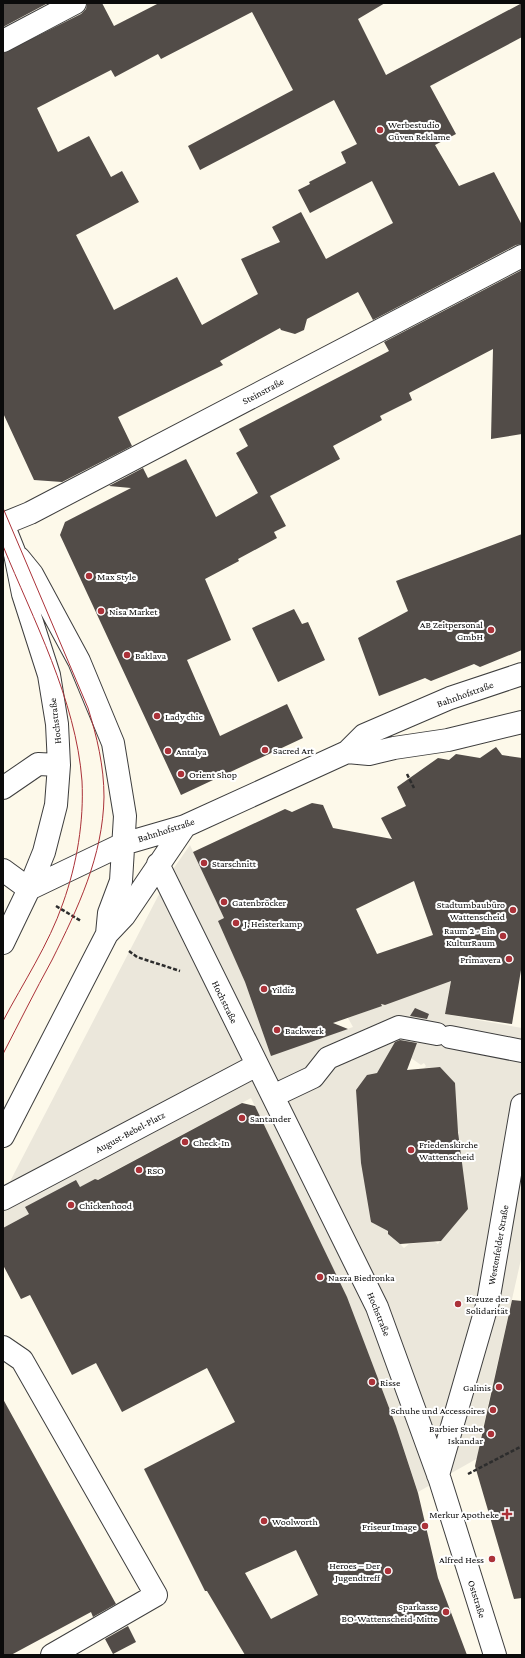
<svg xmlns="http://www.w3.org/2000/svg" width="525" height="1658" viewBox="0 0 525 1658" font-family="'Crimson Pro',serif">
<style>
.plaza{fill:#ebe7db;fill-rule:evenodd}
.building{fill:#524c48;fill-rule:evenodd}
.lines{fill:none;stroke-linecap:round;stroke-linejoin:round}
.minor-casing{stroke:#3e3e3e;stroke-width:24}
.path{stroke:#2d2d2d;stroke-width:2.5;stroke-dasharray:4 2;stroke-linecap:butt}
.minor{stroke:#fff;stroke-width:22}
.tram{stroke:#ab3239;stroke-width:1}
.poi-dot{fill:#ab3239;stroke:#fff;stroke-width:1.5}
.labels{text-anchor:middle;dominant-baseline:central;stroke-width:4;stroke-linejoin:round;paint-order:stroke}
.poi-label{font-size:10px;fill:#0b0b0b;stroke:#fff;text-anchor:start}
.street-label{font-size:10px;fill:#0b0b0b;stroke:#fff}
</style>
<rect width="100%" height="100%" fill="#fdf9ea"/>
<path class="plaza" d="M190,845L224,918L219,921L245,982L271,1055L353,1027L348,1018L451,980L445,1014L522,1028V1255L479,1445L478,1458L418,1492L395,1423L346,1296L251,1098L97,1180L80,1187L76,1181L26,1207L29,1214L3,1228V1195L169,875ZM411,1058L421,1065L424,1063L426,1066L424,1068L439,1067L441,1080L449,1077L452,1080L450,1083L455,1132H459V1135L456,1136L436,1238L440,1241L438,1244L434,1241L409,1244L404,1248L401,1245L405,1239L404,1229L388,1232L386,1218L374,1223L370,1221L373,1218L360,1094L356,1090L358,1087L362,1090L367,1089V1075L381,1072Z"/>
<path class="building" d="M3,3H48L3,27Z
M87,3H102L114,26L159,3H385L358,19L386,75L522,3V37L430,86L456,134L435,145L459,186L494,172L522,225V244L516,245L373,320L358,292L307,319L304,330L295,334L281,330L280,328L220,361L223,365L118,417L132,446L62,482L34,480L3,413V53L81,14L86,9ZM252,12L293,90L188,146L200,170L334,100L357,144L341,152L346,163L309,182L310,184L298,190L310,213L372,181L393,223L326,259L301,212L272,227L280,242L241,259L258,294L202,325L177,277L114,310L76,235L139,202L122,171L111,177L89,136L58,152L37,108L111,70L115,77L158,54L161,59Z
M522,270V434L491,439L493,349L409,393L412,400L380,416L382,420L333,446L340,459L270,496L286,526L274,532L277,538L238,559L239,561L205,579L231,640L187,660L220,736L287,704L303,738L181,795L60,535L65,522L131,488L109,486L143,468L148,478L186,459L216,517L258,493L236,453L248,446L239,429L389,351L384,342Z
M522,534V650L480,667L474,664L431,681L425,678L379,696L358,638L408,611L396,581Z
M294,609L302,624L308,622L325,660L278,682L252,628Z
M496,747L502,755L522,758V964L512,1024L445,1014L451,981L385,1005L381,1004L382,1006L333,1023L348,1029L271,1056L245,982L218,921L224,918L193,852L285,809L292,812L312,803L323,805L333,828L392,839L381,818L406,806L397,787L438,758L449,760L456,754L480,758ZM414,881L433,935L377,954L356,909Z
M415,1008L429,1014L427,1019L410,1016Z
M400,1040L417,1043L407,1070L440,1067L455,1083L458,1132L468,1209L441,1241L400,1244L388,1234V1231L371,1222L361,1163L356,1090L367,1075L377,1073L395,1042Z
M242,1103L255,1106L347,1297L396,1426L418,1493L438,1578L467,1655H245L207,1591H205L144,1469L235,1422L207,1368L122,1412L96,1363L72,1375L30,1295L21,1299L3,1265V1228L29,1214L25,1207L76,1180L80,1187L95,1179L98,1180ZM296,1550L318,1595L271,1619L245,1573Z
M512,1300L522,1301V1598L514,1599L475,1466Z
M3,1399L116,1604L93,1617L91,1612L11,1655H3Z
M128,1626L136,1642L113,1654L105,1639Z"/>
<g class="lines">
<g class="minor-casing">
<path id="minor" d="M3,41L75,3
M3,524L30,513L522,256
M3,524L15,554L23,594L49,675L57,724L59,765L56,805L44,852L29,889L3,943
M19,558L32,574L79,661L113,743L125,816L121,881L109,913L107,934
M347,752L369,754L394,748L448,740L522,722
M3,788L38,764L59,765
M158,864L377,1307L440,1480L495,1655
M3,870L29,889
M29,889L123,844L185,826L347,752L364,735L450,698L522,674
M450,1037L522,1051
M273,1096L313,1077L328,1058L399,1027L437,1034
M3,1136L107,934L124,916L185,826
M3,1199L257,1065
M3,1347L22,1360L156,1595L52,1655
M438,1475L488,1302L522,1105"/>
</g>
<path class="path" d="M407,774L414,788
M56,906L81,921
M129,951L137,957L180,971
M468,1474L522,1446"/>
<use href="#minor" class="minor"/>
<path class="tram" d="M3,508L88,708C97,737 104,766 104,797C103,856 78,908 52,960C35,991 19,1023 3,1054
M3,546C33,619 76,700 82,781C84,821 77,864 63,903C49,944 23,983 3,1021"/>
</g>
<g class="poi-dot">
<circle cx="380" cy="130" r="4"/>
<circle cx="89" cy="576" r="4"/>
<circle cx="101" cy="611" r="4"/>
<circle cx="491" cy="630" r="4"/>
<circle cx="127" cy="655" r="4"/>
<circle cx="157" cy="716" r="4"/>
<circle cx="265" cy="750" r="4"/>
<circle cx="168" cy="751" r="4"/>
<circle cx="181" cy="774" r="4"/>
<circle cx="204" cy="863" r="4"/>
<circle cx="224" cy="902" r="4"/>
<circle cx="513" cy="910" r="4"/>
<circle cx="236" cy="923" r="4"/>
<circle cx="503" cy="936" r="4"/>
<circle cx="509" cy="959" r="4"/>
<circle cx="264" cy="989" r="4"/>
<circle cx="277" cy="1030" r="4"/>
<circle cx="242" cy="1118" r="4"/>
<circle cx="185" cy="1142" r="4"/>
<circle cx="411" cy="1150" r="4"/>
<circle cx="139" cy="1170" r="4"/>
<circle cx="71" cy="1205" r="4"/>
<circle cx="320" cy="1277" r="4"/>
<circle cx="458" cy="1304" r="4"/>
<circle cx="372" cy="1382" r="4"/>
<circle cx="499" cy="1387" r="4"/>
<circle cx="493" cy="1410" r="4"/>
<circle cx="491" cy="1434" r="4"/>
<path d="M505 1508h4v4h4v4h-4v4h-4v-4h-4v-4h4z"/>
<circle cx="264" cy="1521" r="4"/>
<circle cx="425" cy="1526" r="4"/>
<circle cx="492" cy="1559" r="4"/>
<circle cx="388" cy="1571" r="4"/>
<circle cx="446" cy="1612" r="4"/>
</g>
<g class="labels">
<g class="poi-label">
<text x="388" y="124">Werbestudio<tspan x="388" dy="12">Güven Reklame</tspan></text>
<text x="97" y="576">Max Style</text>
<text x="109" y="611">Nisa Market</text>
<text x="483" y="624" text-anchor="end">AB Zeitpersonal<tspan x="483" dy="12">GmbH</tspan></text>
<text x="135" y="655">Baklava</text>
<text x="165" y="716">Lady chic</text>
<text x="273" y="750">Sacred Art</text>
<text x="176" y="751">Antalya</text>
<text x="189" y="774">Orient Shop</text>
<text x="212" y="863">Starschnitt</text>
<text x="232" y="902">Gatenbröcker</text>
<text x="505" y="904" text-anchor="end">Stadtumbaubüro<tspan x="505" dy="12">Wattenscheid</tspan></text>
<text x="244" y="923">J. Heisterkamp</text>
<text x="495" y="930" text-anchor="end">Raum 2 - Ein<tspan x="495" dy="12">KulturRaum</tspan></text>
<text x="501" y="959" text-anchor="end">Primavera</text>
<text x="272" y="989">Yildiz</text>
<text x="285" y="1030">Backwerk</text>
<text x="250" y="1118">Santander</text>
<text x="193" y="1142">Check-In</text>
<text x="419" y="1144">Friedenskirche<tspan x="419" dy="12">Wattenscheid</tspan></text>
<text x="147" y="1170">RSO</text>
<text x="79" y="1205">Chickenhood</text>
<text x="328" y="1277">Nasza Biedronka</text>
<text x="466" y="1298">Kreuze der<tspan x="466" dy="12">Solidarität</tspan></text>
<text x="380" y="1382">Risse</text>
<text x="491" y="1387" text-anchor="end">Galinis</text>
<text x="485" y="1410" text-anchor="end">Schuhe und Accessoires</text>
<text x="483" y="1428" text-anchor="end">Barbier Stube<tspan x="483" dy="12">Iskandar</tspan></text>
<text x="499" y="1514" text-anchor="end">Merkur Apotheke</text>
<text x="272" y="1521">Woolworth</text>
<text x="417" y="1526" text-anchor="end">Friseur Image</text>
<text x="484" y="1559" text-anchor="end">Alfred Hess</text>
<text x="380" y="1565" text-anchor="end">Heroes – Der<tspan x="380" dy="12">Jugendtreff</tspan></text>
<text x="438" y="1606" text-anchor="end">Sparkasse<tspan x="438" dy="12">BO-Wattenscheid-Mitte</tspan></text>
</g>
<g class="street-label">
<text transform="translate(263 391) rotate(-28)">Steinstraße</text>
<text transform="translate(465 694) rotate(-20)">Bahnhofstraße</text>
<text transform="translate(55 721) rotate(-97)">Hochstraße</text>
<text transform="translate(166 830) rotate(-18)">Bahnhofstraße</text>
<text transform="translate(225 1002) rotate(64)">Hochstraße</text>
<text transform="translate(130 1132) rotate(-28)">August-Bebel-Platz</text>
<text transform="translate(498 1245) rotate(-80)">Westenfelder Straße</text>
<text transform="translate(379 1314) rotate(68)">Hochstraße</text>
<text transform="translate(477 1599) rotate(72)">Oststraße</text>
</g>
</g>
<rect width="525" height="1658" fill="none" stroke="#0b0b0b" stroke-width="8"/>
</svg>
